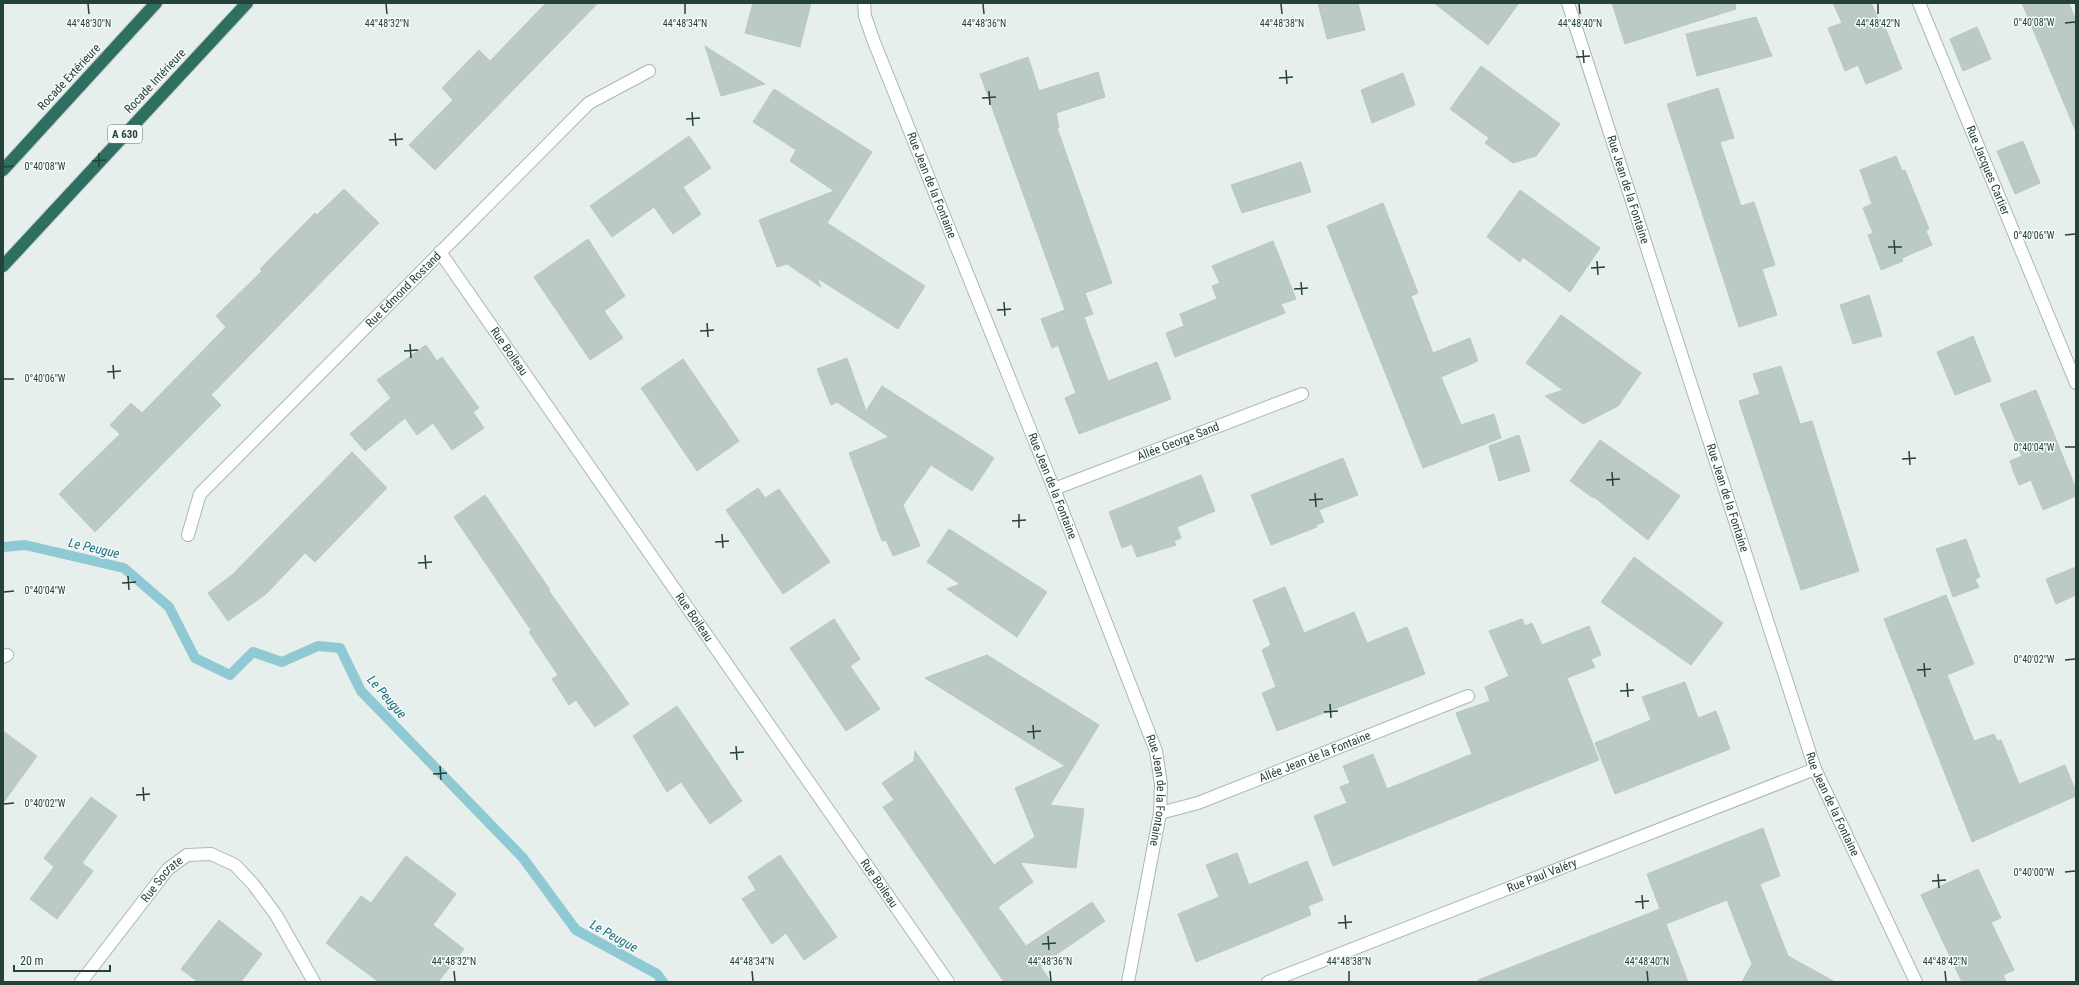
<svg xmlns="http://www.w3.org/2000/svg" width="2079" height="985" viewBox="0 0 2079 985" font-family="'Roboto Condensed',sans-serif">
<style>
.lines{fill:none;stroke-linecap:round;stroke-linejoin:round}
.stream{stroke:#8ec9d4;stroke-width:10}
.building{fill:#bbcac4;stroke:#b8c9c2}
.minor-casing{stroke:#a8b8b2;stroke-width:14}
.motorway-casing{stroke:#c2cac8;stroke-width:14}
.minor{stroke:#fff;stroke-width:12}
.motorway{stroke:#2f6f62;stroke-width:12}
.ticks{fill:none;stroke:#24423a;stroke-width:1.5}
.labels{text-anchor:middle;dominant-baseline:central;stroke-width:3;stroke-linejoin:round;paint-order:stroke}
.shield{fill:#f7fbf9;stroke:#637a73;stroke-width:1}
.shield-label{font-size:11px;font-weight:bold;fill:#24423a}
.street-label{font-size:12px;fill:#24423a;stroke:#f7fbf9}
.water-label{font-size:13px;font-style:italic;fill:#1c6f80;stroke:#f7fbf9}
.ticks-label{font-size:10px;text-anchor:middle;fill:#24423a;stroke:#f7fbf9;stroke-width:3;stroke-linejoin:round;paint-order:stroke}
</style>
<rect width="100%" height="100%" fill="#e6efeb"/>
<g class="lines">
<path class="stream" d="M3,547L25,545L124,568L169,607L195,658L230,675L253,652L282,662L318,646L340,648L361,691L523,858L576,930L657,974L663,982"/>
</g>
<path class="building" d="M546,3H598L435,170L409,145L453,100L442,88L479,50L490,61Z
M753,3H811L800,47L745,33Z
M1318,3H1358L1365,30L1327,39Z
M1434,3H1519L1488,45Z
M1612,3H1735L1736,9L1625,44Z
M1833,3H1871L1879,21L1882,20L1902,69L1866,84L1858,65L1845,71L1828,28L1842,23Z
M2022,3H2069L2076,21V132Z
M1756,17L1772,56L1697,76L1686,34Z
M1977,27L1991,59L1963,71L1950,39Z
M705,46L765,84L721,96Z
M1028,57L1039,91L1098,72L1105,97L1056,113L1059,127L1057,128L1112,283L1085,293L1093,314L1084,317L1108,381L1157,362L1171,399L1079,434L1065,398L1076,393L1058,345L1052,348L1041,319L1065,310L980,74Z
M1481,66L1560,124L1536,156L1513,163L1485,143L1489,138L1450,109Z
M1403,73L1415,105L1372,123L1361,90Z
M1718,88L1734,138L1720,142L1741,206L1754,202L1775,265L1762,269L1777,315L1739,327L1667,104Z
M774,89L872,152L827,223L925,286L898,329L817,278L821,287L787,264L777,267L759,220L834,191L790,161L796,150L753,122Z
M689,136L711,168L683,187L701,214L673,234L654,207L612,237L590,206Z
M2023,141L2040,183L2015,194L1997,151Z
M1896,156L1902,171L1905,170L1929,229L1926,231L1932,245L1902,258L1903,261L1881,270L1868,235L1873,233L1863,208L1872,204L1860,170Z
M1301,162L1311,192L1242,213L1231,185Z
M344,189L379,223L211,395L221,405L95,532L59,494L120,434L110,425L131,403L142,413L226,327L216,316L262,271L260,269L315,213L317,215Z
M1520,190L1600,248L1570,292L1523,257L1520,262L1487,237Z
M1383,203L1418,293L1411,296L1433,353L1470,338L1478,361L1441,377L1461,425L1494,414L1501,438L1423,468L1327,226Z
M588,239L625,296L604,311L623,338L590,360L534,277Z
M1273,241L1296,299L1281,304L1285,313L1175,357L1166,333L1184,326L1180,314L1217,299L1212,286L1220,283L1212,266Z
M1869,295L1882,336L1853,344L1840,305Z
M1561,315L1641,373L1618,406L1583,424L1545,396L1563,390L1526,363Z
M1973,336L1991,381L1955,395L1937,352Z
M426,345L437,361L442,357L479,408L473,412L484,428L452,450L433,423L417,435L405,418L365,451L350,434L391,398L377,380Z
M847,358L866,411L882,386L994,458L972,491L931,465L903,505L920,546L893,556L886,540L882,541L849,453L889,437L837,402L831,405L817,369Z
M683,359L739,441L697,471L641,388Z
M1781,366L1800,424L1812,421L1859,571L1801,590L1739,401L1760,394L1753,374Z
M2036,390L2076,489V496L2043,510L2031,480L2019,485L2014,473L2010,461L2022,456L2000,404Z
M1519,435L1530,471L1499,481L1489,446Z
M1600,440L1680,496L1648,540L1594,497L1593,498L1570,481Z
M352,452L387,488L315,562L305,553L266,594L228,621L208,593L232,575Z
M1343,458L1358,495L1319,510L1324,522L1316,525L1317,527L1271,545L1251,495Z
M1201,475L1215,511L1177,527L1181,538L1174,541L1176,545L1137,557L1132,544L1122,548L1109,512Z
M758,488L765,498L779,489L830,562L783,594L726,510Z
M485,495L550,590L549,591L629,704L595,727L576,700L569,705L552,679L558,675L529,632L531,630L454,517Z
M949,529L1047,592L1017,637L947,589L960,584L927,562Z
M1966,539L1980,577L1975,579L1979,587L1953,597L1936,549Z
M1634,557L1723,623L1691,665L1601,602Z
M2076,567V595L2056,604L2046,579Z
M1285,587L1304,633L1354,612L1367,643L1407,627L1425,674L1277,731L1262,693L1276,687L1262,650L1271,645L1253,600Z
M1946,595L1974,664L1947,675L1974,741L1994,734L1997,741L2001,740L2019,784L2065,765L2076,792V796L1972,842L1884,619Z
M834,619L860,659L850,666L880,709L846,731L790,648Z
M1522,619L1525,626L1532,623L1542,645L1589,626L1601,655L1591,659L1595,667L1567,678L1599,760L1333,866L1314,816L1347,803L1340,787L1350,783L1343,766L1373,754L1387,789L1472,754L1456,713L1490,701L1485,687L1509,676L1489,631Z
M987,655L1099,725L1050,805L1084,809L1076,868L1020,862L1033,882L998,907L1026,946L1092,902L1105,921L1040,966L1051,982H1004L883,807L894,800L882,783L914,761L915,751L994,865L1035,837L1015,788L1065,766L925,678Z
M1685,682L1698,718L1716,711L1730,749L1615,794L1595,743L1651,720L1642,697Z
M677,706L742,801L710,824L681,782L667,792L633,736Z
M3,731L37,756L3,803Z
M91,797L117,816L82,863L93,871L57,919L30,899L54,867L44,858Z
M1763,828L1780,876L1760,884L1788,956L1835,982H1742L1752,964L1727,900L1666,924L1688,982H1478V980L1660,909L1647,874Z
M1237,853L1249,885L1307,861L1323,900L1308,906L1311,915L1196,962L1178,914L1219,897L1206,865Z
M780,855L837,937L804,960L786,933L772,944L742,899L756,890L748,877Z
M406,856L456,894L433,925L464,949L438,982H379L326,943L361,896L371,903Z
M1978,869L2001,918L1991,922L2014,970L2003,975L2006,982H1962L1921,895Z
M219,920L262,954L241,982H198L181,969Z"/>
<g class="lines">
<g class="minor-casing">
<g id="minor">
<path id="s1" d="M864,3L865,16L874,42L1054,489L1156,751L1161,784L1160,813L1128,982"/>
<path id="s2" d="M1568,3L1815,769L1916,982"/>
<path id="s3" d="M1919,3L2076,383"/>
<path id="s4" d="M440,252L948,982"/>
<path id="s5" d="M1054,489L1302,394"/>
<path id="s6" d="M188,535L200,494L589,103L649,71"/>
<path d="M3,657L7,655"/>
<path id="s7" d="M1160,813L1198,803L1468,696"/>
<path id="s8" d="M81,982L168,869L187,855L211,854L235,865L253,884L276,915L314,982"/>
<path id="s9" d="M1268,982L1815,769"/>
</g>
</g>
<g class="motorway-casing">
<path id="motorway" d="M3,170L156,3
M3,266L247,3"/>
</g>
<use href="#minor" class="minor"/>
<use href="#motorway" class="motorway"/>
</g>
<path class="ticks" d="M88,4L89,14M386,4L387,14M685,4V14M983,4L984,14M1281,4L1282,14M1579,4L1580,14M1878,4V14M2065,23L2075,22M1583,50L1584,63M1576,57L1590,56M1286,70L1287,84M1279,78L1293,77M989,91L990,105M982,98L996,97M692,112L693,126M686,119L700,118M395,133L396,146M389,140L403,139M99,153V167M92,161L106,160M4,167L14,166M2065,235L2075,234M1894,240L1895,254M1888,247H1902M1597,261L1598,275M1591,268L1605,267M1301,282L1302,295M1294,289L1308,288M1004,302L1005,316M997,310L1011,309M707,323L708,337M700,331L714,330M410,344L411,358M404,351L418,350M113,365L114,379M107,372L121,371M4,379H14M2065,447H2075M1909,451L1910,465M1902,459L1916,458M1612,472L1613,486M1606,480L1620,479M1315,493L1316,507M1309,500L1323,499M1019,514V528M1012,521L1026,520M722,534L723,548M715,542L729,541M425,555L426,569M418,563L432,562M128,576L129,590M122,583L136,582M4,592L14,591M2065,660L2075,659M1924,663L1925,677M1917,670L1931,669M1627,683L1628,697M1620,691L1634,690M1330,704L1331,718M1324,712L1338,711M1033,725L1034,739M1027,732L1041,731M736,746L737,760M730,753L744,752M440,766L441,780M433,774L447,773M143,787L144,801M136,795L150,794M4,804L14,803M2065,872L2075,871M1938,874L1939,888M1932,881L1946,880M1642,895L1643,909M1635,902L1649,901M1345,915L1346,929M1338,923L1352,922M1048,936L1049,950M1042,944L1056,943M454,971L455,981M752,971L753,981M1050,971L1051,981M1349,971V981M1647,971L1648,981M1945,971L1946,981"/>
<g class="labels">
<rect class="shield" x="108" y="125" width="34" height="18" rx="3"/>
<g class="shield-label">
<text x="125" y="134">A 630</text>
</g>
<g class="street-label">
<text transform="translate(69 77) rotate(-47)">Rocade Extérieure</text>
<text transform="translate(155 81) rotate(-47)">Rocade Intérieure</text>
<text stroke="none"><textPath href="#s3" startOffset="181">Rue Jacques Cartier</textPath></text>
<text stroke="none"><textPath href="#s1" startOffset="195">Rue Jean de la Fontaine</textPath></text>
<text stroke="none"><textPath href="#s2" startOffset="196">Rue Jean de la Fontaine</textPath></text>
<text stroke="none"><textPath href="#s6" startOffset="331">Rue Edmond Rostand</textPath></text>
<text stroke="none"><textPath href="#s4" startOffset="121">Rue Boileau</textPath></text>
<text stroke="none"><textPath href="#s5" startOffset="133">Allée George Sand</textPath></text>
<text stroke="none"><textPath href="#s1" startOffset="519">Rue Jean de la Fontaine</textPath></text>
<text stroke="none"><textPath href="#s2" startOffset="520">Rue Jean de la Fontaine</textPath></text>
<text stroke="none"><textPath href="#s4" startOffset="445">Rue Boileau</textPath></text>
<text stroke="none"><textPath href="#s7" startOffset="165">Allée Jean de la Fontaine</textPath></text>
<text stroke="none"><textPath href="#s1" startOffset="843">Rue Jean de la Fontaine</textPath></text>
<text stroke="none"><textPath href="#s2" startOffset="844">Rue Jean de la Fontaine</textPath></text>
<text stroke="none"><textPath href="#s9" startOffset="294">Rue Paul Valéry</textPath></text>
<text stroke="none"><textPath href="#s8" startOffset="131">Rue Socrate</textPath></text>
<text stroke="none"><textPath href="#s4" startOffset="769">Rue Boileau</textPath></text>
</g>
<g class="water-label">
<text transform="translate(94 548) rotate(13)">Le Peugue</text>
<text transform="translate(387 697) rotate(49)">Le Peugue</text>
<text transform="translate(614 936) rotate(29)">Le Peugue</text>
</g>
</g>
<g class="ticks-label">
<text x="2034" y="26">0°40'08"W</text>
<text x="89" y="27">44°48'30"N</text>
<text x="387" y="27">44°48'32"N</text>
<text x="685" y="27">44°48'34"N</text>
<text x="984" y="27">44°48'36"N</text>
<text x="1282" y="27">44°48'38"N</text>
<text x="1580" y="27">44°48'40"N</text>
<text x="1878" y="27">44°48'42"N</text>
<text x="45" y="170">0°40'08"W</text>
<text x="2034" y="239">0°40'06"W</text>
<text x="45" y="382">0°40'06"W</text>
<text x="2034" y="451">0°40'04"W</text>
<text x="45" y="594">0°40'04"W</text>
<text x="2034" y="663">0°40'02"W</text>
<text x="45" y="807">0°40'02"W</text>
<text x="2034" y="876">0°40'00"W</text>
<text x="454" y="965">44°48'32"N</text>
<text x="752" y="965">44°48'34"N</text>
<text x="1050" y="965">44°48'36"N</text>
<text x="1349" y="965">44°48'38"N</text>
<text x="1647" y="965">44°48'40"N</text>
<text x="1945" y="965">44°48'42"N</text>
</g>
<rect width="2079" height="985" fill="none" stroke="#24423a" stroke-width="8"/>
<path d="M14 965v6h96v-6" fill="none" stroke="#24423a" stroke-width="2"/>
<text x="20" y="965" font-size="12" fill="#24423a" stroke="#f7fbf9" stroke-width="3" paint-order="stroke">20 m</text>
</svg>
